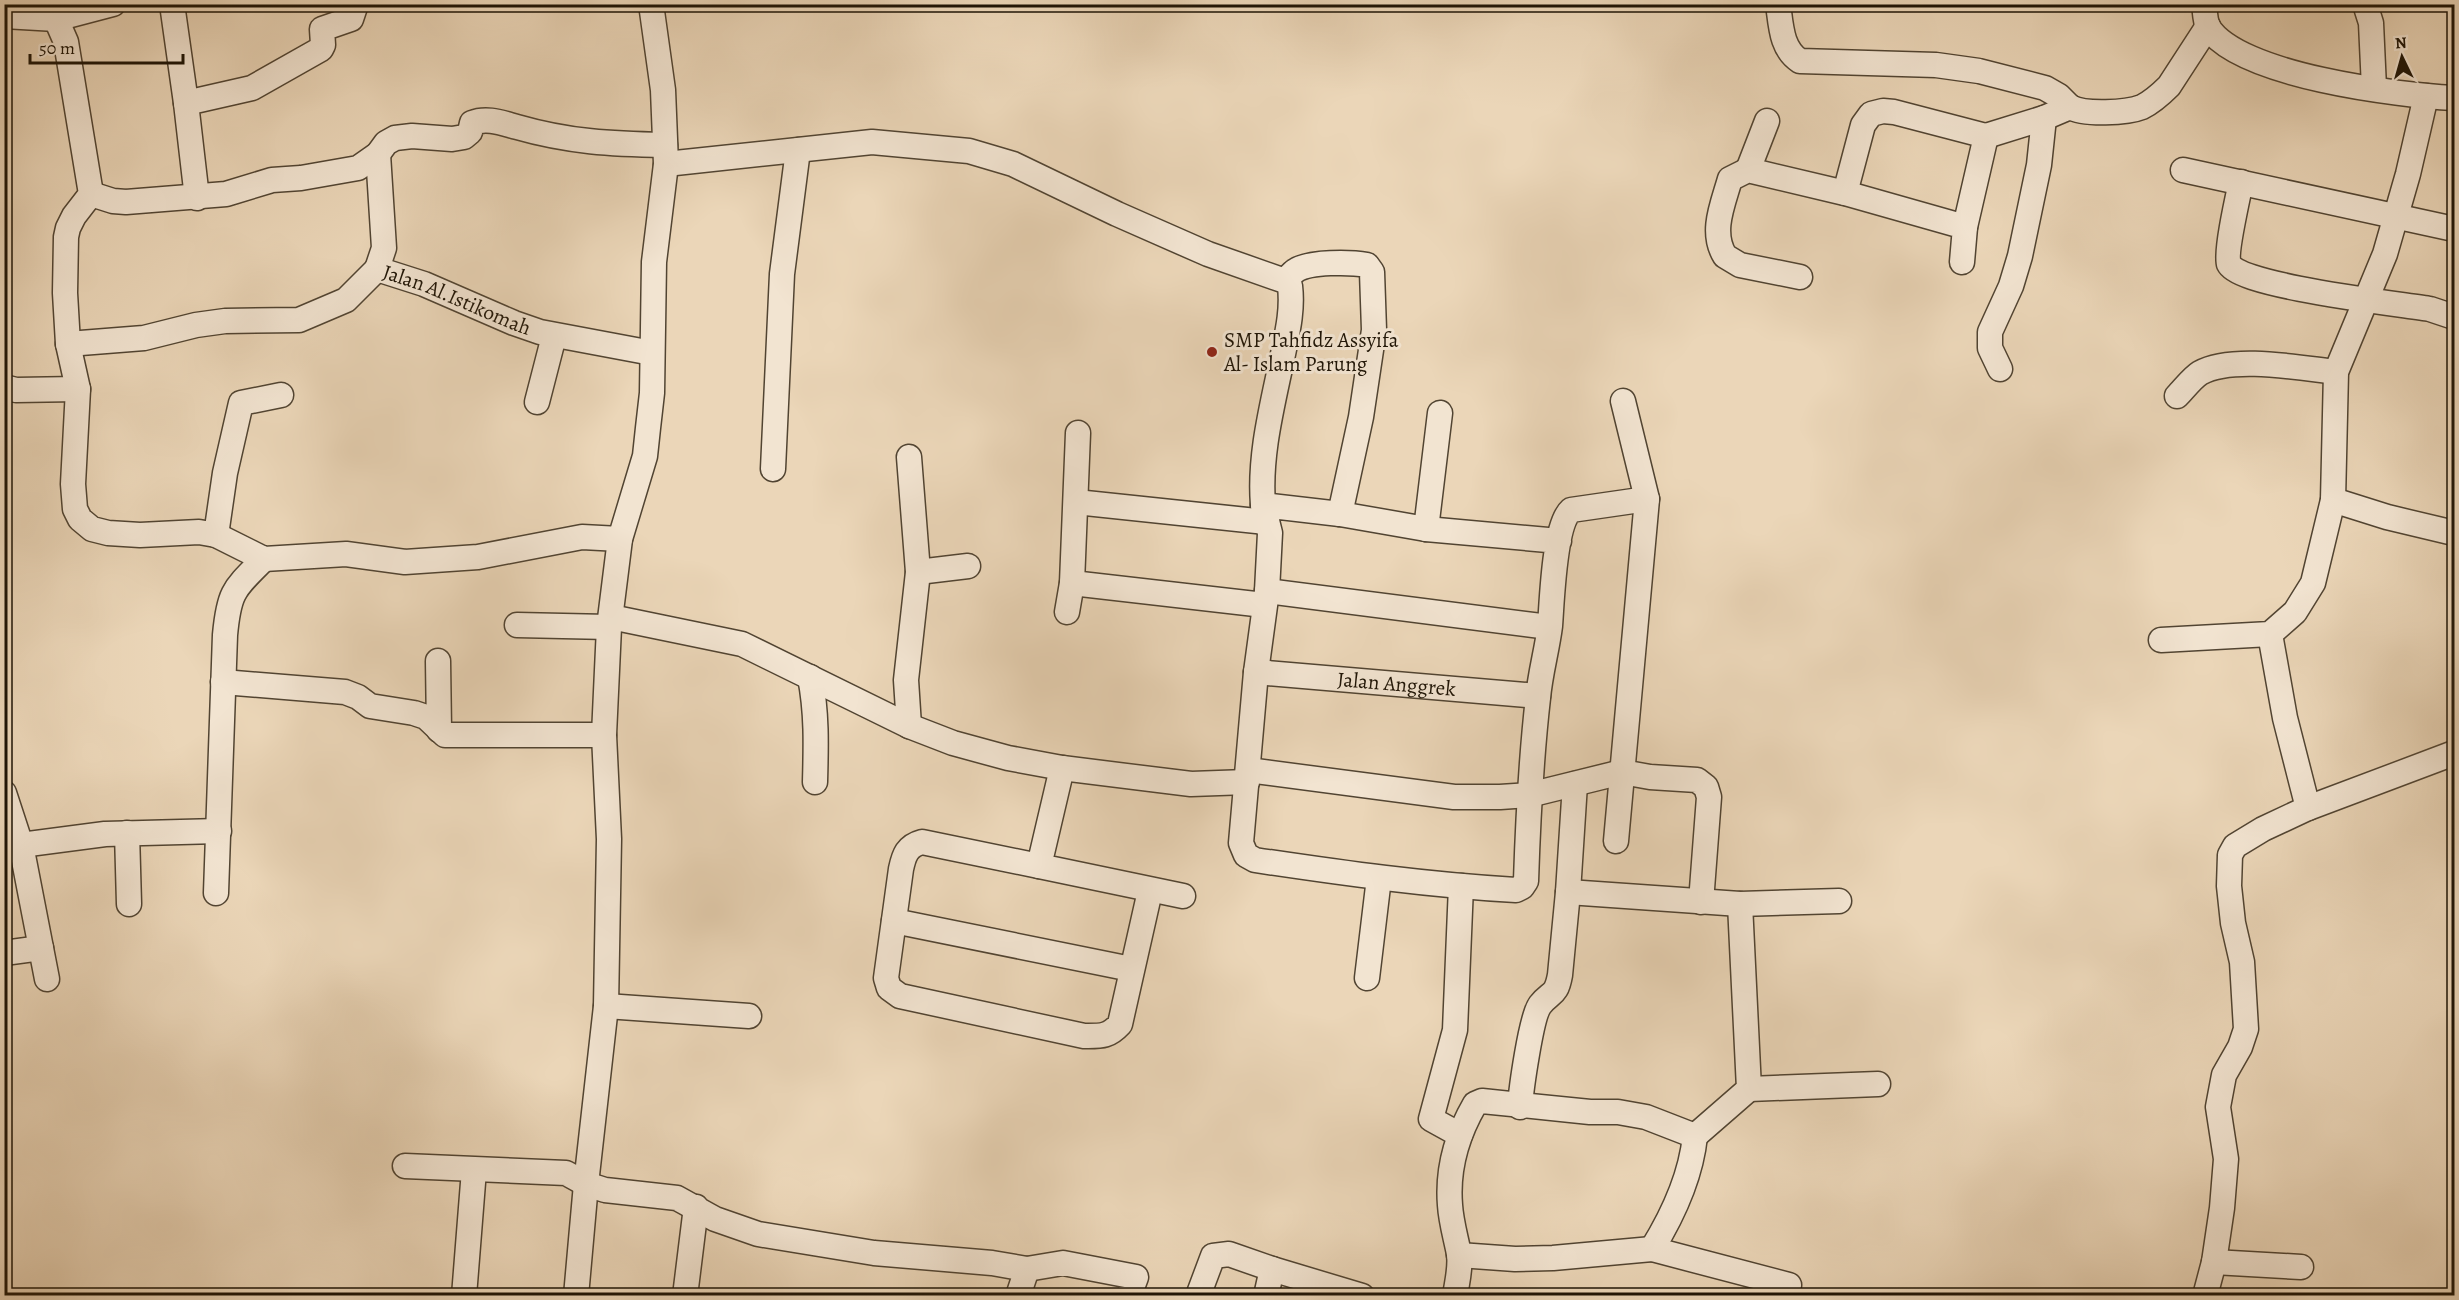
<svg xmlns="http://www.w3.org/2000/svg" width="2459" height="1300" viewBox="0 0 2459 1300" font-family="Alegreya,serif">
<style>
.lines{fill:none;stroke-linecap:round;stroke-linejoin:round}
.minor-casing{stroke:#514432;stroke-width:27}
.minor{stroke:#f2e4d1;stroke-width:24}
.poi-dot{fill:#8f2418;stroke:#f2e4d1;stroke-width:2}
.labels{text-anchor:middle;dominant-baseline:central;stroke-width:6;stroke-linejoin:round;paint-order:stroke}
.street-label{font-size:21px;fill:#1e1406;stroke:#f2e4d1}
.poi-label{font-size:21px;fill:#1e1406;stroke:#f2e4d1;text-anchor:start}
</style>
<rect width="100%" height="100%" fill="#ebd6b8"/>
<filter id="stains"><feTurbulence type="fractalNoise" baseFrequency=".00333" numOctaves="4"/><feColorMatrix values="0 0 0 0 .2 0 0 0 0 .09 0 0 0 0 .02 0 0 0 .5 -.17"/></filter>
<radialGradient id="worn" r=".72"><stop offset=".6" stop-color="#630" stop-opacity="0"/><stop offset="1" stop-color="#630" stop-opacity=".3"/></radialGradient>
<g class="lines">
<g class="minor-casing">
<g id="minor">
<path d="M172,4L186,103"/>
<path d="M1778,4C1781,25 1781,49 1800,61L1936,65L1979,71L2045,88L2059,96L2070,107"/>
<path d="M2204,4C2205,11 2205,21 2208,27C2238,76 2399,95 2454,98"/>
<path d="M2365,4L2371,23L2374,88"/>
<path d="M4,16L56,19L113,4"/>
<path d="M56,19L66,42L91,194L74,216L68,228L66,237L65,293L68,344L78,389L73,484L75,509L80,519L92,529L108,533L140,535L199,532L216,535L264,559L346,554L405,562L478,557L582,537L620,539"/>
<path d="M1986,136L2044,118L2070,107C2084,115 2127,113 2142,107C2152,102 2161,94 2169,86L2208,26"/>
<path id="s1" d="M378,154L384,248L377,269L424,284L514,323L540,332L652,353"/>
<path d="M666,164L872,142L969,151L1013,164L1117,214L1208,254L1285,281L1290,286C1293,311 1287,334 1282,359C1272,407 1259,456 1263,505"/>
<path d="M1748,170L1767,121"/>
<path d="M2183,170L2454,229"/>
<path d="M2241,182C2238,196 2225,254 2229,264C2239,286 2400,304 2430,309L2454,317"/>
<path d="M1845,193L1863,125L1871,114L1883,111L1894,112L1986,136L1965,227"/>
<path d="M91,194L113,201L126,202L226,194L272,180L301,178L358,168L378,154L386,143L395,138L412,136L452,139L464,137L470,132L472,123C487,117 502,123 517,127C569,142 612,144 665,145"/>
<path d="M197,198L186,103L252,88L321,49L323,45L322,29L351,19L356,4"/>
<path d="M1800,277L1740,265L1725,256C1710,232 1723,204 1730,179L1748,170L1845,193L1965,227L1962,262"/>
<path d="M1285,281C1288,278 1292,273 1295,271C1309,261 1351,262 1367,265L1372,272L1374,330L1361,417L1340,514"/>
<path d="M68,344L144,338L196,325L225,321L299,320L346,300L377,269"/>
<path d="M2000,369L1990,348V332L2011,286L2020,256L2039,165L2044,118"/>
<path d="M4,387L16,390L78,389"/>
<path d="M2177,396C2184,389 2192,378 2200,373C2232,355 2300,368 2336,372"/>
<path d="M537,402L554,336"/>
<path d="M773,469L782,274L798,150"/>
<path d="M2333,500L2387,517L2454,533"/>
<path d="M1076,502L1266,522"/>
<path d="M1426,529L1440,413"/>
<path d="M216,535L225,473L241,403L281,395"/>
<path d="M1559,541L1426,529L1340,514L1263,505L1270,533L1267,591L1256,672L1241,843L1246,855L1255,860C1342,873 1428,885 1516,890L1522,887L1526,881C1528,820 1531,759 1538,698C1540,674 1547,650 1550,626C1552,601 1554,525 1571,510L1647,499"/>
<path d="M918,572L968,566"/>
<path d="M1072,583L1264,605"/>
<path d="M1267,591L1549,627"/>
<path d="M1067,612L1072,583L1078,433"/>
<path d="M611,617L742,644L909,726L953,743L1008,758L1062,768L1191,784L1247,782"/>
<path d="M517,625L609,627"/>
<path d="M2270,634L2285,718L2308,808"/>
<path d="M2161,640L2270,634L2295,612L2313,583L2333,500L2336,372L2385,254L2408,174L2426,96"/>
<path d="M438,661L439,730"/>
<path id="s2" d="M1256,672L1538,696"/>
<path d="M810,677C817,713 816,746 815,782"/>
<path d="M223,682L345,692L358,697L370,706L414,713L426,717L445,735H604"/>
<path d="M909,726L906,680L918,572L909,457"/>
<path d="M1062,768L1039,866L1183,896"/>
<path d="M1248,770L1454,797H1500L1529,795L1622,772L1650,777L1697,780L1706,787L1709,797L1701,902"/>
<path d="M4,793L21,845L105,834L219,831"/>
<path d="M127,833L129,904"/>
<path d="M1616,841L1647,499L1623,401"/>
<path d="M21,845L47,979"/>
<path d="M1039,866L922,842C907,846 904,855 901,869L886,978L889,988L900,996L1084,1036C1101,1036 1108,1037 1120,1024L1150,891"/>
<path d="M1568,892L1740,904L1839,901"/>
<path d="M216,893L225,635C229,591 234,589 264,559"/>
<path d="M894,921L1131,969"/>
<path d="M4,953L41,948"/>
<path d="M1367,978L1379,878"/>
<path d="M606,1006L749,1016"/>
<path d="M1749,1089L1878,1084"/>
<path d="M1520,1107C1521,1090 1531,1017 1540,1005C1551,991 1556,997 1560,975L1568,892L1575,784"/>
<path d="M1460,1135L1431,1119L1455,1030L1461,886"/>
<path d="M1695,1136L1749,1089L1740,904"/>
<path d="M405,1166L566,1173L586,1184L605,1190L677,1198L715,1219L758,1234L874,1253L992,1263L1027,1269L1063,1263L1136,1277L1129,1296"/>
<path d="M1459,1255L1515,1259L1553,1258L1652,1249"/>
<path d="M2214,1262L2301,1267"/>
<path d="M464,1296L474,1170"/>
<path d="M576,1296L586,1184L606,1006L609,839L604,735L609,627L620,539L645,456L648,428L652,393L654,262L666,164L663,90L651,4"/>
<path d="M685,1296L696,1207"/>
<path d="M1018,1296L1027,1269"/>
<path d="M1198,1296L1213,1256L1229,1254L1272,1269L1362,1296"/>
<path d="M1266,1296L1272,1269"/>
<path d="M1455,1296C1457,1282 1461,1268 1459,1254C1456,1238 1451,1222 1450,1205C1447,1168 1457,1135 1475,1104L1482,1101L1590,1112H1618L1646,1117L1695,1136C1691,1176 1673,1215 1652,1249L1789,1285"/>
<path d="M2205,1296L2214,1262L2222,1208L2226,1159L2218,1107L2224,1075L2240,1047L2246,1029L2242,962L2233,923L2229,886L2230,855L2235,846L2263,829L2308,808L2454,753"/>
</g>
</g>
<use href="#minor" class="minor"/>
</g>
<circle class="poi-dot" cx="1212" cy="352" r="6"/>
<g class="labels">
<g class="street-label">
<text stroke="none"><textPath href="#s1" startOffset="202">Jalan Al.Istikomah</textPath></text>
<text stroke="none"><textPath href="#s2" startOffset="141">Jalan Anggrek</textPath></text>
</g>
<g class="poi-label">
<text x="1224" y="340">SMP Tahfidz Assyifa<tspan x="1224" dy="24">Al- Islam Parung</tspan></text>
</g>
</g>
<rect width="2459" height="1300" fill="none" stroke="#ebd6b8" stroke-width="24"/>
<rect x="6" y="6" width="2447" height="1288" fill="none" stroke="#1e1406" stroke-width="3"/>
<rect x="12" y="12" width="2435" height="1276" fill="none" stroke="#1e1406" stroke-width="1.5"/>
<g transform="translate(2402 57) rotate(355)" stroke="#f2e4d1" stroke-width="4.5" paint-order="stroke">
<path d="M0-4.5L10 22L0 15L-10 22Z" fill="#1e1406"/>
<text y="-9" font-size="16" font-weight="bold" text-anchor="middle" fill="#1e1406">N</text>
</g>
<path d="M30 54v9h153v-9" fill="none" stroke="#1e1406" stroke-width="3"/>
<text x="39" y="54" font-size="18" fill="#1e1406" stroke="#f2e4d1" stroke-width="4.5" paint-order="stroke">50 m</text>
<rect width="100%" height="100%" filter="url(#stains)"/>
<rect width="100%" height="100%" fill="url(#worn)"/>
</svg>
